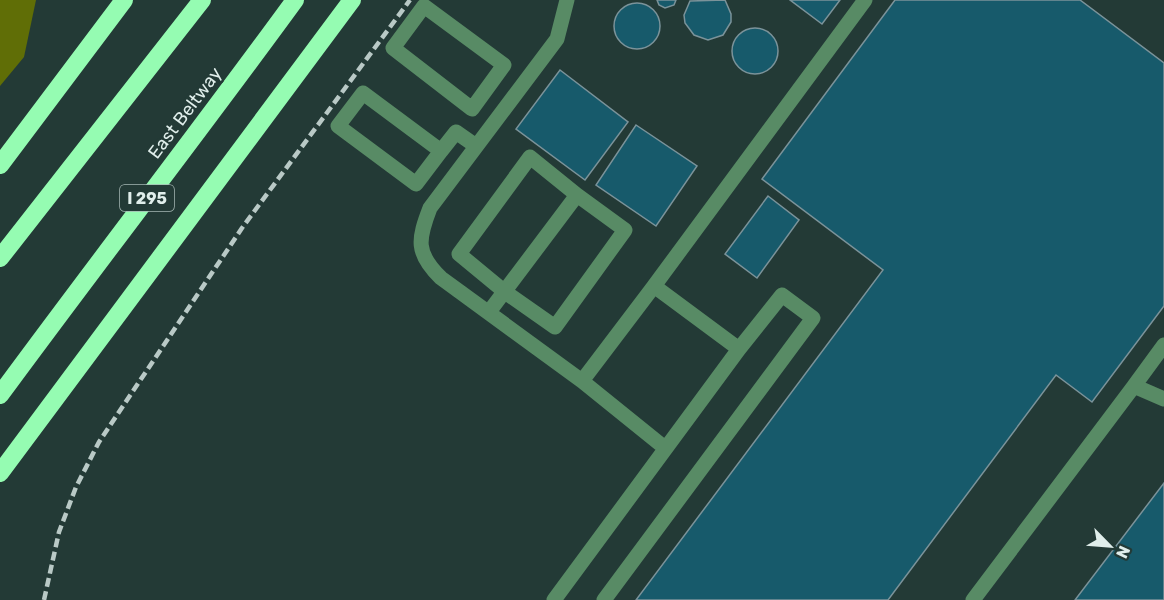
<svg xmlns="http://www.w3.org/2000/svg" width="1164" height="600" viewBox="0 0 1164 600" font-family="Rubik,sans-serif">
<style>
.forest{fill:#606e06}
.building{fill:#175a6b;stroke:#7b939a;stroke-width:1.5}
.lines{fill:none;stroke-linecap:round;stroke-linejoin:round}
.minor{stroke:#588b65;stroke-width:15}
.highway{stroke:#95fcb2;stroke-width:18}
.rail{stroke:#b9c9c6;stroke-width:4.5;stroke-dasharray:9 4.5;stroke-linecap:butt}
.labels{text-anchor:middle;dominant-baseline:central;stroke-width:5;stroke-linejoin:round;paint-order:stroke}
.shield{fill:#233a36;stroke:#a7b8b5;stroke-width:1.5}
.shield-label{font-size:16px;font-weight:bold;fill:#e0eeeb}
.street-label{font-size:18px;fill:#e0eeeb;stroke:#233a36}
</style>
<rect width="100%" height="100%" fill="#233a36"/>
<path class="forest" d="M0,0H36L24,57L0,86Z"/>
<path class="building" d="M657,0H676L674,5L665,8L659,5Z
M725,0L731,14V22L723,35L708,40L694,35L685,23L684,15L690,1Z
M790,0H840L822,24Z
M895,0H1080L1164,63V306L1092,402L1056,375L888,600H636L883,270L762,179Z
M614 26a23 23 0 1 1 46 0a23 23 0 1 1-46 0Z
M732 51a23 23 0 1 1 46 0a23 23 0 1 1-46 0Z
M560,70L628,122L585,180L516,129Z
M636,125L697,166L656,226L596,185Z
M768,196L799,220L757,278L725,254Z
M1164,483V600H1075Z"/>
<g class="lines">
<path class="minor" d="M567,0L557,39L430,208C418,239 415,253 441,278L582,381L665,448
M424,6L504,65L472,109L393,48Z
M363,93L441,151L416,184L338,126Z
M441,151L456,132L476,146
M489,312L577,195L625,230L555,327L505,292L459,254L530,157L577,195
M739,349L654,286L865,0
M582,381L654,286
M1134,386L1164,345
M554,600L739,349L782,295L813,318L604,600
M973,600L1134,386L1164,399"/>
<path class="highway" d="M0,165L124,0
M0,258L202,0
M0,395C97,263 198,133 295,0
M0,473L352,0"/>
<path class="rail" d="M44,600L59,532L76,487L99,442L242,228L410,0"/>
</g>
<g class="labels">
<rect class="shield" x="120" y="185" width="54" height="26" rx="4.5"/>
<g class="shield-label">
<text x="147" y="198">I 295</text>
</g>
<g class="street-label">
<text transform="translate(185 113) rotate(-53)">East Beltway</text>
</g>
</g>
<g transform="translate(1110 546) rotate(115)" stroke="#233a36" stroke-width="4.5" paint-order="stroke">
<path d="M0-4.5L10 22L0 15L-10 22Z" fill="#e0eeeb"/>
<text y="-9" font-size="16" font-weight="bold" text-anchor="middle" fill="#e0eeeb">N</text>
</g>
</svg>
